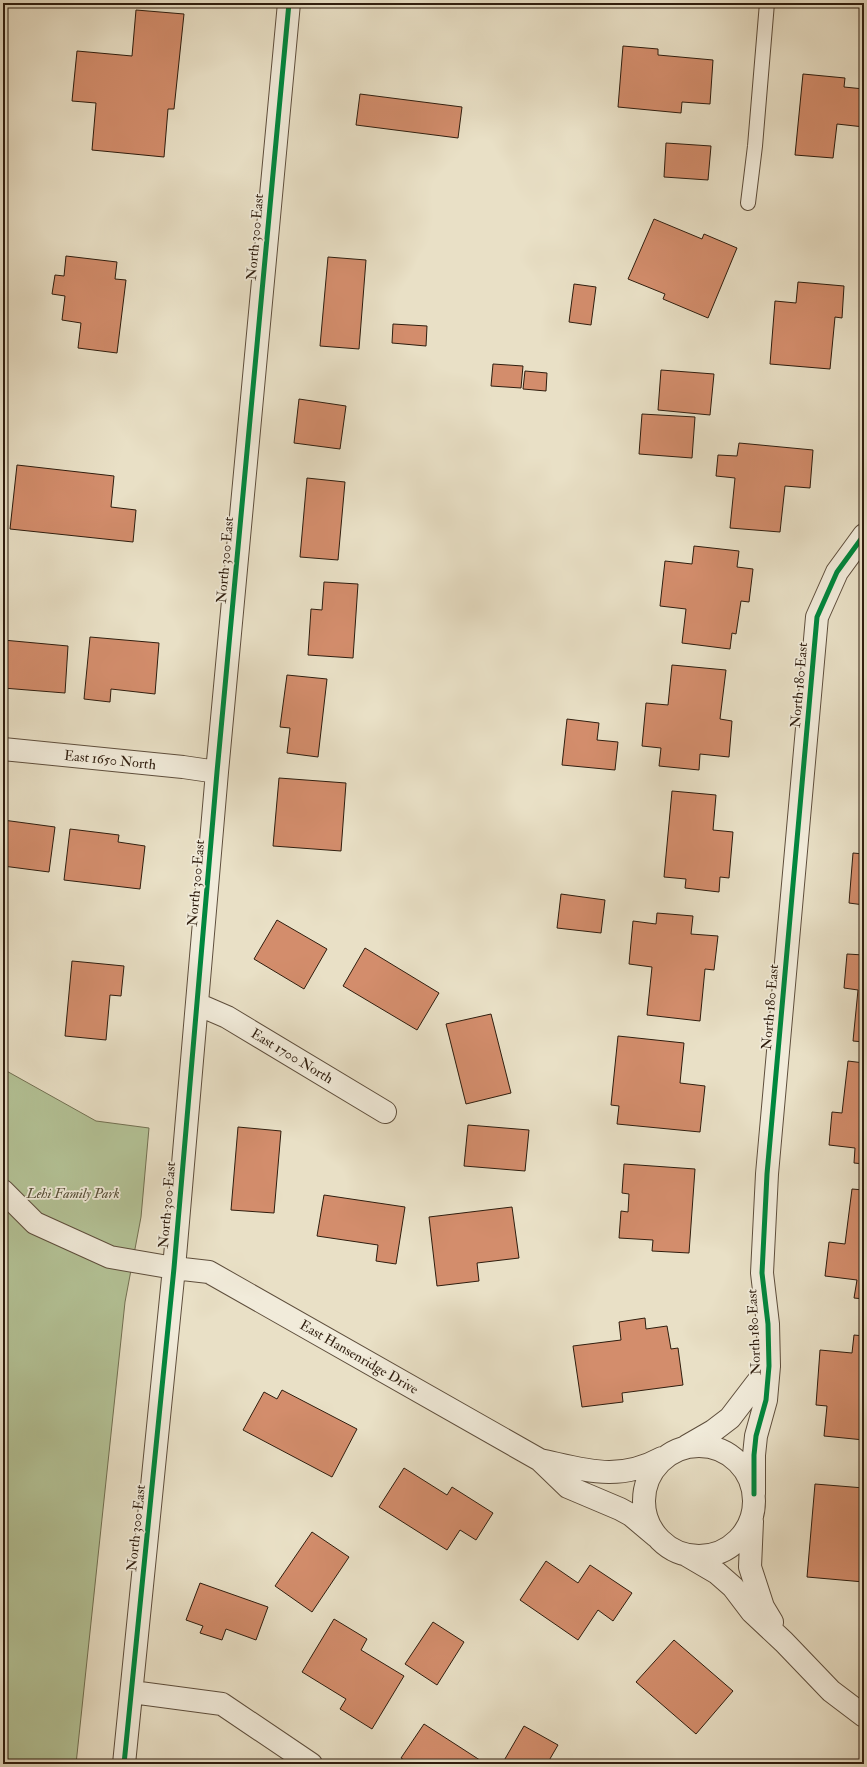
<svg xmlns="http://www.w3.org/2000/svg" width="867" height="1767" viewBox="0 0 867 1767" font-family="'IM FELL Double Pica',serif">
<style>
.green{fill:#b4c397;stroke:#727052}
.building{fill:#d38d6c;stroke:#2f1d0e}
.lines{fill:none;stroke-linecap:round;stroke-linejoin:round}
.service-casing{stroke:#5e4e3c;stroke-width:16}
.minor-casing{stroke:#5e4e3c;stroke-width:24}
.service{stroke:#f1ebda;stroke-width:14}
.minor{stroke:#f1ebda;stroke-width:22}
.cycleway-casing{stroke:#f1ebda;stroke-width:8}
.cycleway{stroke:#00873e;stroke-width:5}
.labels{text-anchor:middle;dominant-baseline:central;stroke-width:3.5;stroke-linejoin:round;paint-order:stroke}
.street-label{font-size:14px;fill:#2f1d0e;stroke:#f1ebda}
.park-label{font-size:14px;font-style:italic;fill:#574f37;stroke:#f1ebda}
</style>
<rect width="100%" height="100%" fill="#e9e0c6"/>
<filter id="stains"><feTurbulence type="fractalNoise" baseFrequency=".005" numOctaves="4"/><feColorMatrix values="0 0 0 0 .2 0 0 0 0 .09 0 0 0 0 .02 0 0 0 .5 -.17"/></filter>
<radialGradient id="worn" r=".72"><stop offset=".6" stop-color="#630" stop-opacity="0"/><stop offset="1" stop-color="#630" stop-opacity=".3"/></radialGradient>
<path class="green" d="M3,1069L96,1121L149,1128L141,1217L125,1302L76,1764H3Z"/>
<path class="building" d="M136,10L184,14L174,109H168L164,157L92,150L96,103L72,101L77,51L132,56Z
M623,46L658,49V55L713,60L710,104L682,102L681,113L618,107Z
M803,74L845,78L844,87L864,89V127L837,124L833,158L795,155Z
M360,94L462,107L458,138L356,125Z
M666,143L711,146L708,180L664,177Z
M654,219L702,239L704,234L737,248L708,318L663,299L665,294L628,279Z
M66,256L117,262L115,279L126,280L117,353L78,348L81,323L62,320L65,296L52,294L55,275L64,276Z
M328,257L366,260L359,349L320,346Z
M798,282L844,286L842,318L835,317L830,369L770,364L775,301L796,303Z
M574,284L596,287L591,325L569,322Z
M393,324L427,326L426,346L392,343Z
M493,364L523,366L521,388L491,386Z
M661,370L714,374L710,415L658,410Z
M525,371L547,373L546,391L523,389Z
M299,399L346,406L340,449L294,443Z
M642,414L695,417L692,458L639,454Z
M739,443L813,450L810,488L785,486L780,532L730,528L735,478L716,476L718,455L737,456Z
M17,465L114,476L111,507L136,510L133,542L10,529Z
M307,478L345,482L338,560L300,557Z
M694,546L739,551L737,567L753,569L749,602L741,601L736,634L732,633L730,649L682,643L686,609L660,606L665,561L692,564Z
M324,582L358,584L353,658L308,655L311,609L322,610Z
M90,637L159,643L155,694L111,689L110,702L84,699Z
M3,640L68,646L65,693L3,688Z
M672,665L726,670L720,719L732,721L729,757L700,754L699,770L659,766L661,748L642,746L646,703L668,705Z
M287,675L327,679L318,757L287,753L290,728L280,727Z
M567,719L599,723L597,740L618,742L615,770L562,765Z
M279,778L346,783L341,851L273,846Z
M672,791L716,795L713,830L733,832L729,878L720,877L719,892L685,888L686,879L664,877Z
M3,820L55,827L49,872L3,866Z
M70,829L119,835L118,842L145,846L140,889L64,880Z
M853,853L864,854V905L849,903Z
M561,894L605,900L601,933L557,928Z
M657,913L693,916L691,934L718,936L714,970L705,969L700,1021L647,1015L652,967L629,964L633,921L656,924Z
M277,920L327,949L304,989L254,959Z
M365,948L439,993L417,1030L343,986Z
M847,954L864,955V1042L853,1041L858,990L844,988Z
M72,961L124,966L121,996L110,995L106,1040L65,1036Z
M491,1014L511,1093L466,1104L446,1024Z
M618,1036L684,1043L680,1083L705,1086L700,1132L617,1124L619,1106L611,1105Z
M848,1061L864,1063V1164L854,1163L855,1148L829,1145L832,1112L842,1113Z
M468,1125L529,1130L525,1171L464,1166Z
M238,1127L281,1131L274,1213L231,1210Z
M624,1164L695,1169L689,1253L652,1251L653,1240L619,1238L621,1211L628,1212L629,1194L622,1193Z
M852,1189L864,1190V1299L854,1298L857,1280L825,1276L829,1242L845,1244Z
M324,1195L405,1207L396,1264L376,1261L378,1245L317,1236Z
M512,1207L519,1258L477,1263L479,1281L437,1286L429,1217Z
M645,1318L646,1329L667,1326L671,1349L678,1348L683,1385L622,1393L623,1402L582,1407L573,1346L621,1340L619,1322Z
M854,1335L864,1336V1440L824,1436L827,1406L816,1405L820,1350L852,1353Z
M282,1390L357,1429L332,1477L243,1430L264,1392L277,1399Z
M404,1468L447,1495L452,1487L493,1513L476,1540L460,1530L447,1550L379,1507Z
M815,1484L864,1488V1582L807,1577Z
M312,1532L349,1557L312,1612L275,1586Z
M546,1561L578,1583L590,1565L632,1593L613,1621L598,1610L578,1640L520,1600Z
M200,1583L268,1607L256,1640L226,1629L222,1640L200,1633L203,1626L186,1620Z
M334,1619L367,1639L361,1650L404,1676L372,1729L340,1709L346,1699L302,1672Z
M433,1622L464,1642L437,1685L405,1664Z
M674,1640L733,1691L696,1734L636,1682Z
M424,1724L486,1764H411L401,1758Z
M524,1726L558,1745L547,1764H502Z"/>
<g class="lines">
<g class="service-casing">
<path id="service" d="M748,203L755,146L767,3"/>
</g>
<g class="minor-casing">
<path id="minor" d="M3,749L183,767L217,772
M197,1004L227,1017L385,1112
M3,1191L35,1223L110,1257L174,1268L209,1272L540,1460L568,1487L620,1509L631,1515L656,1536
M644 1501a55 55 0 1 1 110 0a55 55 0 1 1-110 0Z
M687,1446L713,1431L730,1418L769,1367
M540,1460C586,1470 618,1482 662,1458
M754,1494V1455L756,1436L766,1400L769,1366L768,1324L762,1273L767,1174L817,617L837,572L864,535
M752,1521L750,1567L763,1607L772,1622
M688,1556L717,1573L733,1587L752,1612L784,1642L831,1691L864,1716
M132,1692L222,1704L311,1764
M124,1764L174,1268L217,772L289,3"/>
</g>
<use href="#service" class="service"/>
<use href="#minor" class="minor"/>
<g class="cycleway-casing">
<path id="cycleway" d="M754,1494V1455L756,1436L766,1400L769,1366L768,1324L762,1273L767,1174L817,617L837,572L864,535
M124,1764L174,1268L217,772L289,3"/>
</g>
<use href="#cycleway" class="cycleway"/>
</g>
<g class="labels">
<g class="street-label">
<text transform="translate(255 237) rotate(-85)">North 300 East</text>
<text transform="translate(225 560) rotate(-85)">North 300 East</text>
<text transform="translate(799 685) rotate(-85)">North 180 East</text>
<text transform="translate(110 760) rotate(6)">East 1650 North</text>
<text transform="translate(196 883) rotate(-85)">North 300 East</text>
<text transform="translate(770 1007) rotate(-85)">North 180 East</text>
<text transform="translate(292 1056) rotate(31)">East 1700 North</text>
<text transform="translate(167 1205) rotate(-85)">North 300 East</text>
<text transform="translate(754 1332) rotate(-93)">North 180 East</text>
<text transform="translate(359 1357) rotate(30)">East Hansenridge Drive</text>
<text transform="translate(136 1528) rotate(-84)">North 300 East</text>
</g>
<g class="park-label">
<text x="73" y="1193">Lehi Family Park</text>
</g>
</g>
<rect width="867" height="1767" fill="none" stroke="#e9e0c6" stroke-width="16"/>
<rect x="4" y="4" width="859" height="1759" fill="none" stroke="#2f1d0e" stroke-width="2"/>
<rect x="8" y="8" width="851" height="1751" fill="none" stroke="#2f1d0e"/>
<rect width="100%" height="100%" filter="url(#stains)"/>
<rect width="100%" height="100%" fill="url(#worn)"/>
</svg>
